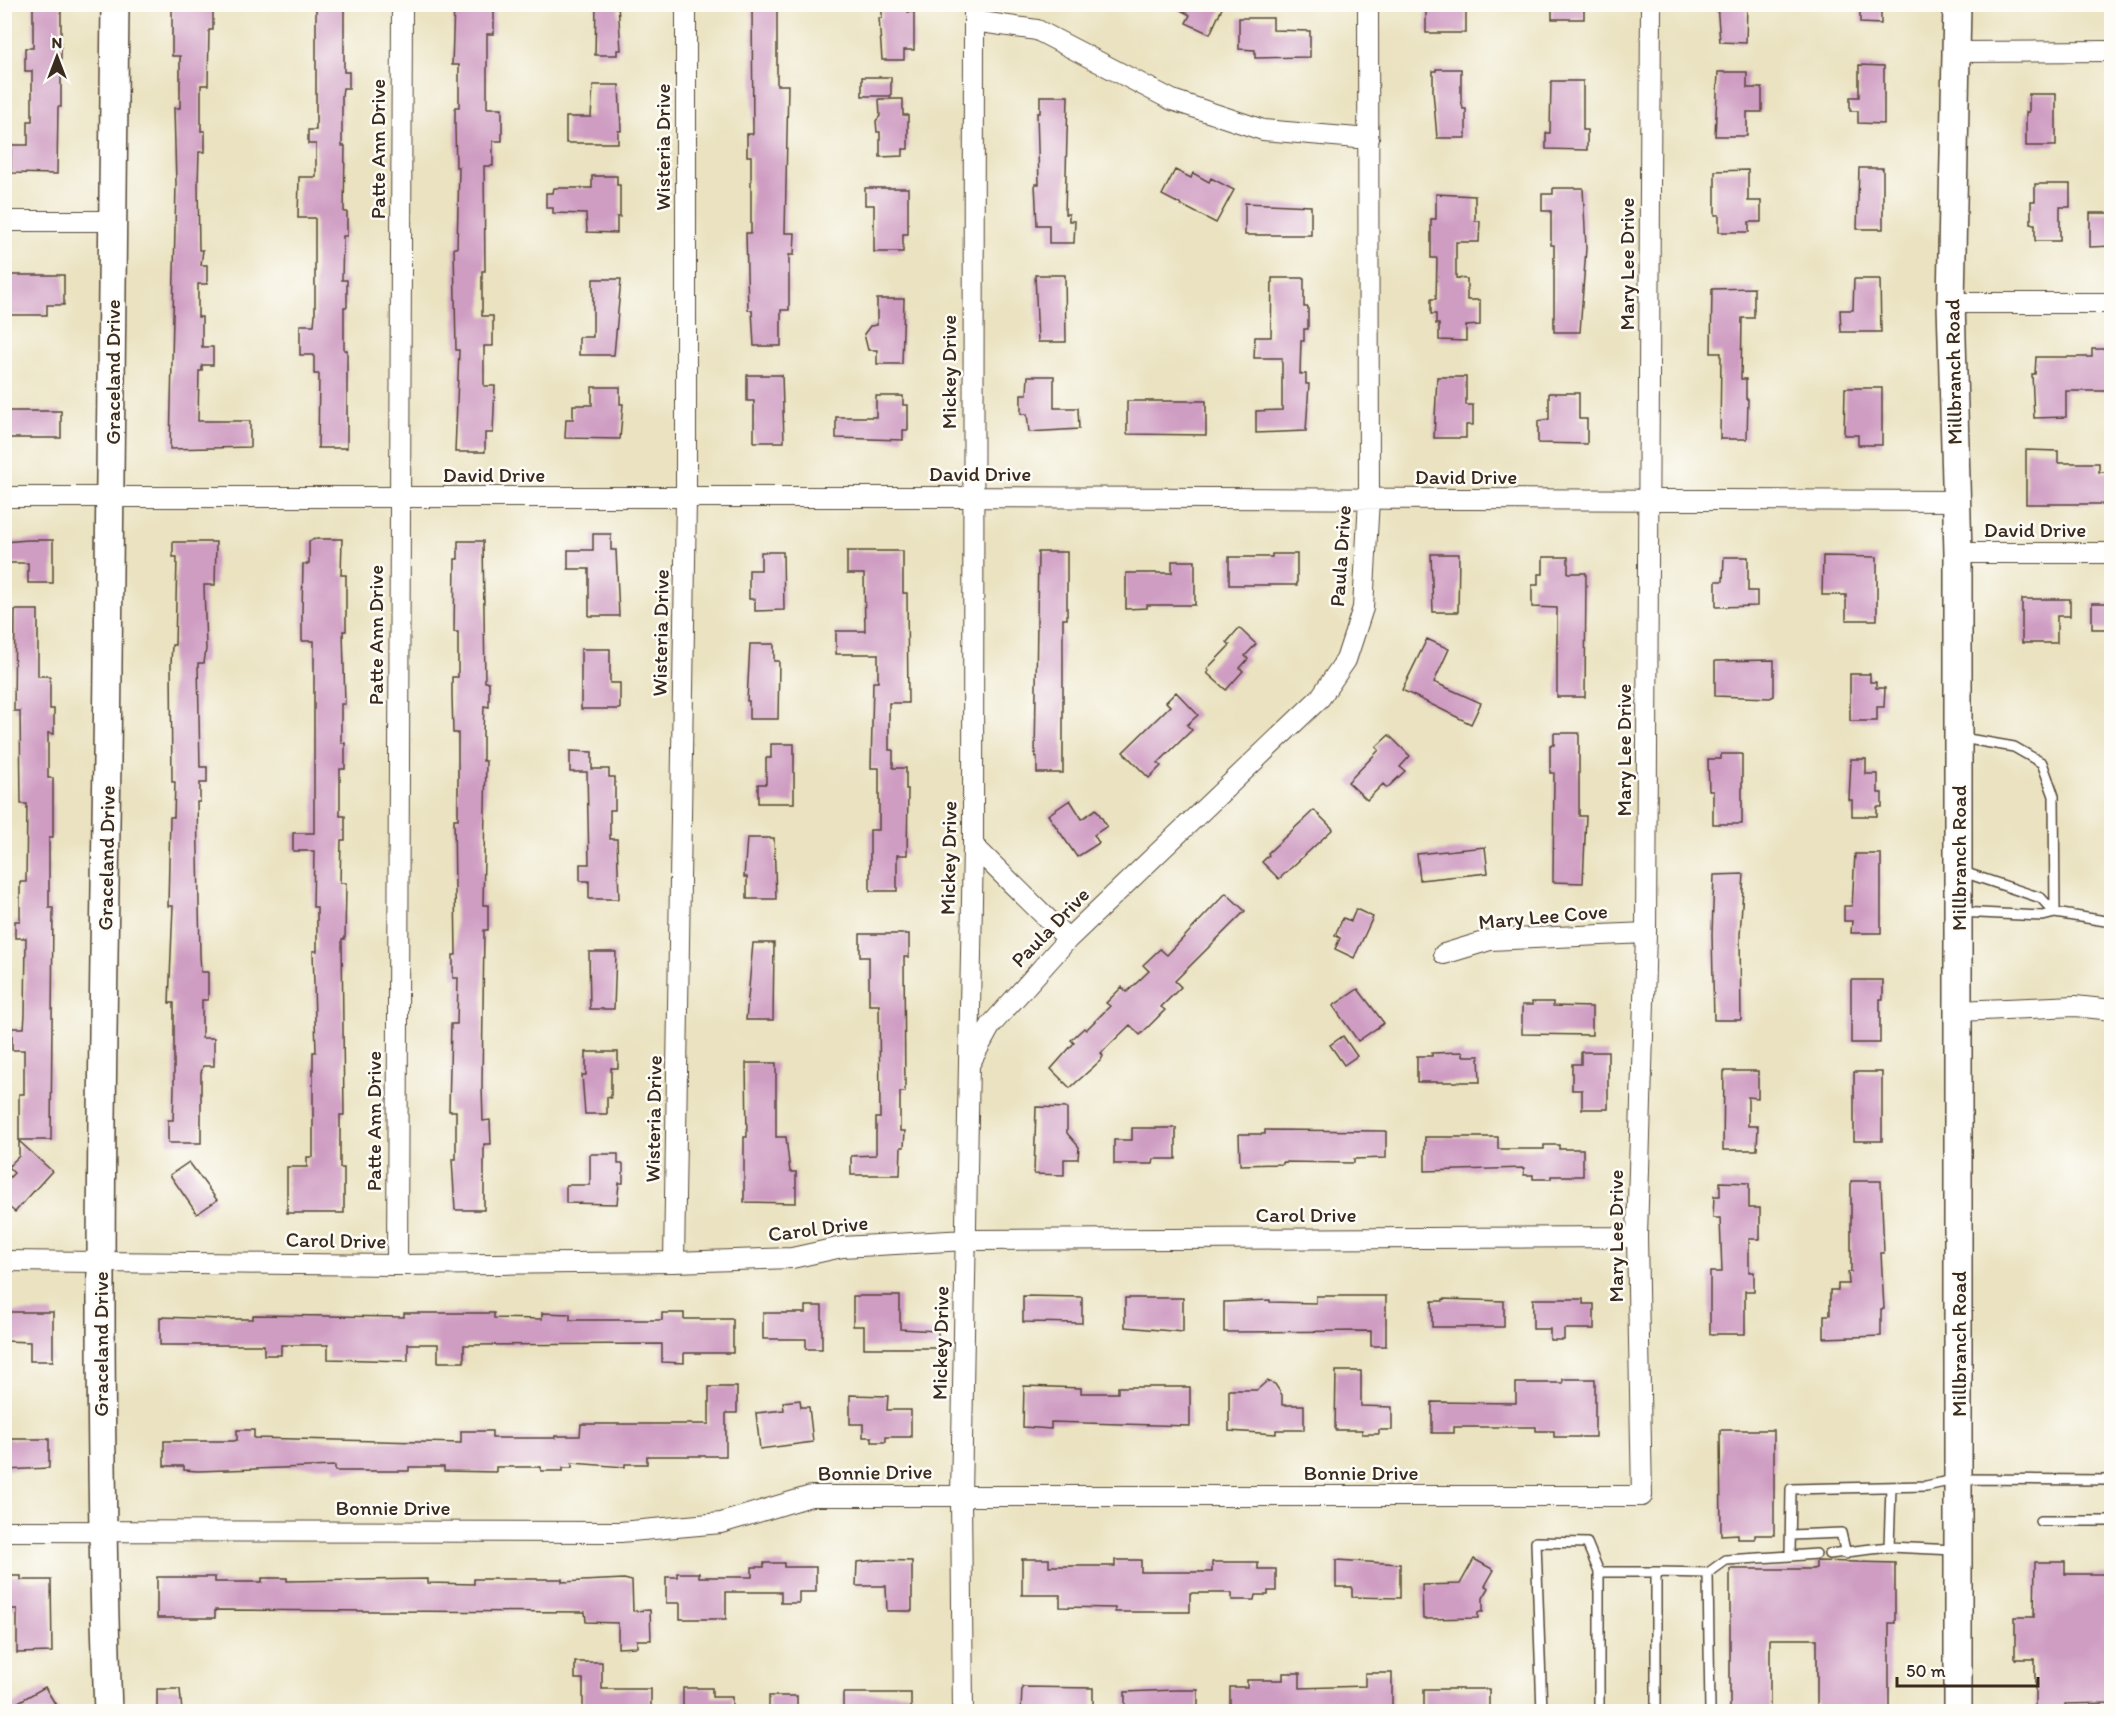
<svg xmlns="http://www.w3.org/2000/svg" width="2116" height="1716" viewBox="0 0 2116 1716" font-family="Itim,sans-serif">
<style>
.building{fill:#cf9cc2}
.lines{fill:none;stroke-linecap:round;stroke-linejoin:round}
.lane-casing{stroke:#554636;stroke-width:12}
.street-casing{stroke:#554636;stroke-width:22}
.secondary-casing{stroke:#554636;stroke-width:30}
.lane{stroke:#fff;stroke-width:9}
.street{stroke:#fff;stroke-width:20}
.secondary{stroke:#fff;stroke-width:27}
.labels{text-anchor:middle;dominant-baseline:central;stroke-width:5;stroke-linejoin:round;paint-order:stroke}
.street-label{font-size:21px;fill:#3b2a1e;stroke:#fdfcf7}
</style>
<rect width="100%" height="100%" fill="#fdfcf7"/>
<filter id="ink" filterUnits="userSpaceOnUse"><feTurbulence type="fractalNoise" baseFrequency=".0167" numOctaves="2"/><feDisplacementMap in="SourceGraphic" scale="12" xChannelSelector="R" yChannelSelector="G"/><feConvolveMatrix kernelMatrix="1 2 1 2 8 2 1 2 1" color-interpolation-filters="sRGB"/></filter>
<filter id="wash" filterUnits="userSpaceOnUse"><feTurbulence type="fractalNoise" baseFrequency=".008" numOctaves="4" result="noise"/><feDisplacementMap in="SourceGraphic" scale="24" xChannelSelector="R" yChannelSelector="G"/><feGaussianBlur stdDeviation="1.35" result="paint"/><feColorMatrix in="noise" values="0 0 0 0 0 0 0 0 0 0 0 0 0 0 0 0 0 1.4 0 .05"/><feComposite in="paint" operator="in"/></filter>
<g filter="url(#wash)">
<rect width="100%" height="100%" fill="#eae2c0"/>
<g id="blocks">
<path class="building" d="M33,4H61V107H58L57,174L11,173V145H28V121H32V71H25V48H33Z
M172,4H213V30H209L208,85H201V131H205V152H199L198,184L199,250H203L201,265H207V284H198V317H202V347H213V365H202V371H199L198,421H250V447L170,449L176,184L174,108H180V56H172Z
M316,4H344V72H349V88H343L342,96V146H345L344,212H347V236H343L342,280H347V307H344V350H347V448H318L319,374H314V355H300V325H314L315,315V218H298L299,177H316V144H308V130H316Z
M454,4H494V34H487V108H502V141H493V166H484L485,271H482V316H493V346H484V386H495L493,433H485V452H455L459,350H456L454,248H457L459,167H456L455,128V107H459V65H452Z
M596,4H618L621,50H617V55H595Z
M882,4H908V12H914V50H904V60H882L879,18H882Z
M1169,4H1224L1210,34L1186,23L1190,15Z
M1426,4H1466V33H1426Z
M1552,4H1584V19H1552Z
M1717,4H1747L1746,43L1720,42Z
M1860,4H1881V24L1860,23Z
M752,5H777V85H788L785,233H795L794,255H789V310H781V346H754L752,310H748L746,233H751V156H747V134H753Z
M1239,18H1273V30L1310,31V57L1255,58V50L1239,49Z
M1859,65L1884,66V124L1858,123V111H1850V97H1859Z
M1436,69H1461V99L1463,109H1466V138H1437L1433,91V71H1436Z
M1718,72H1747V88H1762V112H1747V136H1715Z
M862,77H891V96H862Z
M1551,81H1583V130H1587V150L1546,149V133H1550Z
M593,85H619L621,131H618V143H566V117H591Z
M2029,94H2056V146H2026V112H2029Z
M1040,96H1068L1065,214H1069V221H1075L1074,243H1049V225H1037L1035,184H1039L1037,113H1040Z
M879,99H903V115H908V149H903V156L880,157V132H877L876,121L880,116Z
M1859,168H1883V229H1857Z
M1175,170L1191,178L1193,173L1209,182L1211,178L1234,190L1216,223L1162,195Z
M1748,170V201H1761V222H1749V232H1719V215H1715V171Z
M592,176H617V185H620V217H617V233L587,232L586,214L553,213V208H546V193H553L554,188H592Z
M2035,184H2070V207H2060V241H2035V224H2031V201H2035Z
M865,188H908V234H903V252H874V205H865Z
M1553,188H1583L1586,248L1580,332H1554V245H1551V211H1542V194H1553Z
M1436,194L1475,196V221H1480L1479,242H1456V278L1467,279V300H1480V325L1466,326V341L1439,340V324H1436V314H1431V299H1436L1437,258H1431V219H1436Z
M1245,203L1311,206V235H1245Z
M2090,213H2112V246L2090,247Z
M6,275H64V305H47V315H6Z
M1035,275H1065L1066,342H1038Z
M1272,278H1304V307H1308V329H1304V341H1301L1300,374H1306V384H1309L1306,431L1256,433V411L1282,410V358H1254L1255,337H1271Z
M593,279H621L614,355H579V337H593Z
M1854,279H1880L1881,332H1841L1840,310H1853Z
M1754,288V318H1742L1741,379H1746V399H1748L1747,439H1720L1721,353H1711L1712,289Z
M877,299H904L902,364H877V350H868L864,334L870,326L877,325Z
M2092,349H2110L2112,391H2066V417L2034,418L2032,374H2035L2036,357H2092Z
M747,375H782L784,442H754V401H747Z
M1028,376H1054V408H1078L1079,429L1029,432L1027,414H1021V394H1027Z
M1437,377H1466V405H1473V425H1466V438H1434Z
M592,387H620V404H623L620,439L565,438L566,419H573V405H592Z
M1845,388H1882V445H1858V435H1844Z
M1549,393H1579V419H1587V444L1538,443V421L1549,419Z
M876,396H903V405H908V430H903V440L836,438V417H876Z
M1127,401H1206V435L1127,434Z
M4,411H61V438H4Z
M2026,450L2058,451V463H2099V472H2112V504H2026Z
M593,534H611V550H616L619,616H589V569H568V550H593Z
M315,539H342L341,575H346V631H343L345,704H341V743H345V769H340V816H345V840H341L340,883H346L345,939H342L344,1115H340V1168H344V1213H287V1167H307V1157H313V1052H316L313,951H317V907H313L314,851H293V833H314V641H302V612L303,564H309V541Z
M28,540H53V583H28V563H4V542Z
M458,541H483L485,682H489V707L484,706L483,733V761H486L483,905H488V930H484L482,1086L483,1121L490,1120L491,1144H484V1210H455L452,1159H456V1111H449L451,1024H457L458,978H453V955H456L454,819H458V733H453L452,696V677H458V632H454L455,559H458Z
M173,542H216L215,585H204L206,649L204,663H198L200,767H207V783H200V802H197L200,955L201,972H208V1000H202V1038H214V1066H203L201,1073V1143H168V1120H173L174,1089V1003H169L173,906H168L170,817H174L175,782H172L171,663L172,645H175L177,557H173Z
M847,551H903V593H907L908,703H889V750H893V768H906V789H908L907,855H897V891H870V830H879V768H871L873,682H878V654H836V631H865L864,574H847Z
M761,552H783L784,610L755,611V599H749V570H761Z
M1038,552H1067V619H1063V773H1037V757H1035Z
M1272,554H1297V585H1229V557H1272Z
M1431,554H1459L1458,612H1433Z
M1823,556L1877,557V620H1846V595H1822Z
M1543,557H1568V573H1586L1585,697H1557V608L1532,607V585H1538V574H1543Z
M1724,557H1748V591H1757V606L1716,607V581H1723Z
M1172,561H1195V605H1147V608L1126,609V573H1172Z
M2022,599H2070V616H2057V643H2022Z
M2092,603H2112V629H2092Z
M15,610H38V676H50V709H54V734L48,733V778H53V837H49V908H53L51,1140H19V1094H24V1050H12V1028H24L25,1015L26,938H15V921H20V882H26L27,804H21L20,711H14Z
M1239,628L1256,644L1245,656L1248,659L1240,668L1243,671L1226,690L1207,673L1209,671L1207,669L1230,645L1227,642Z
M1427,639L1449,649L1434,682L1481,703L1471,724L1402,690Z
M750,644H774V661H779L778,719H749V701H747Z
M581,649H610V683H620V709H581Z
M1774,660V696L1770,698L1715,696V661Z
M1850,674H1870V682H1876V688H1885L1884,707H1877V721H1850Z
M1176,692L1198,715L1187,725L1192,730L1158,763L1161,766L1149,778L1123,752L1170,706L1166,702Z
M1554,733H1579V816H1586L1583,883L1553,882L1554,773H1550V745H1554Z
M1389,735L1410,756L1400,767L1405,771L1387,788L1383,784L1367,800L1348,782L1379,750L1376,747Z
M771,744H794V803H758V784H766V758H771Z
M570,751L592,752V769H609V777H615V810H610V839H617L619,899H589V881H580V864H589L587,772H570Z
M1721,754H1742V824H1713V791H1709L1708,759H1721Z
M1851,759H1866V774H1878V793H1882V807H1877V816H1852V800H1849Z
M1070,800L1082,819L1096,809L1107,826L1094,835L1099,843L1077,857L1048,815Z
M1314,810L1333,829L1279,879L1262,862L1269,855L1268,853Z
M747,838H774L776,899H747V877H744Z
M1485,847L1488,873L1420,880L1417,854Z
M1855,854H1881V933H1851L1852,921H1844V906H1852Z
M1744,874L1740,935L1741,1020H1714L1712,935L1714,875Z
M1226,893L1245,911L1175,981L1181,987L1161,1007L1165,1010L1140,1035L1130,1025L1101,1053L1103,1056L1101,1060L1070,1088L1051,1069L1074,1043L1071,1040L1084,1028L1086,1030L1110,1006L1106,1003L1122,987L1127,992L1149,971L1143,965L1160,949L1167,955Z
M1356,909L1373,917L1354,958L1335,949L1340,938L1335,935L1343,918L1351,921Z
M860,934H909V957H904L905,1092H900V1131H905L904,1147H901L900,1175H851V1156L876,1155V1118H880L879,1005H869V957H860Z
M753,943H774L773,1020H746Z
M589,952H616L614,1009H590Z
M1851,980H1883V999H1880V1043H1851Z
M1358,989L1384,1023L1358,1041L1333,1006Z
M1532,1002H1553V1006L1592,1007V1035L1522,1034V1005H1532Z
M1343,1036L1357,1056L1344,1065L1330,1045Z
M586,1052H618V1068H611V1098L607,1097V1114H585L582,1075H586Z
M1463,1052V1056H1479L1480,1082H1417V1056H1432V1053Z
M1581,1052H1608V1109H1582V1090H1572V1064H1581Z
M746,1063H776V1137H786L790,1172H796V1203L744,1202V1137H747Z
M1724,1071H1758V1098L1748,1097V1126H1758L1757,1150H1723Z
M1854,1072H1882V1141H1854Z
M1036,1107L1067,1108V1133L1079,1147L1078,1159H1064V1175L1034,1174Z
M1132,1128H1176V1159H1154L1153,1164H1114V1140H1132Z
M1265,1130L1386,1131V1158L1354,1159V1163L1283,1162V1164L1240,1165L1239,1134H1265Z
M1425,1137H1498V1149H1544V1145H1559V1149H1583V1176H1551V1179H1533V1175H1524V1168L1425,1171Z
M19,1141L52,1171L15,1212L4,1203V1183L14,1173L8,1167L19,1156Z
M590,1154H618V1164H623V1183H619L617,1204L566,1203V1185H590Z
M189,1162L217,1200L197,1214L170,1175Z
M1851,1181H1881L1884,1253H1881L1884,1309H1881V1336L1824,1338V1315H1830V1290H1838V1284H1849L1848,1272H1851Z
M1720,1182L1749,1183V1208H1760V1239H1749V1272H1754V1291H1745V1334H1710V1272H1722L1720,1218H1713L1714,1196H1720Z
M853,1296H900V1329L938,1331V1348H864V1326H853Z
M1023,1296L1082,1297V1323L1023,1322Z
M1316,1296H1386V1346H1371V1331L1224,1332V1302L1270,1300V1302L1316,1303Z
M1125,1298H1183V1332L1125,1327Z
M1443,1299L1504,1301V1327H1432V1301H1443Z
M1533,1299H1583V1304H1594V1329H1564V1340H1550V1329H1533Z
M806,1306H822V1349H806V1339H763V1313H806Z
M5,1312H53V1361H30V1342L5,1341Z
M404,1313H494V1318L542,1319V1313L570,1314V1320H662V1313H684V1319H733V1353H684V1363L662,1362V1344L464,1345V1362H438V1344H408V1361L328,1359V1345H281V1355H264V1345H160V1317L222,1319H253V1315L404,1317Z
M1336,1371H1361V1406L1392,1407V1430H1379V1434H1362V1430H1335Z
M1563,1379H1595V1437H1554V1431H1536V1427H1454V1433H1432V1402L1516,1403V1383H1563Z
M1267,1381L1275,1384L1282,1395V1405H1304V1430H1276V1434L1229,1431V1390H1257Z
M1024,1386L1081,1388V1393H1118V1387H1190V1426L1051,1422V1429L1023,1427Z
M709,1387H737V1413H726V1456H647V1464H625V1467L572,1463V1468H563V1471H541V1467H496V1472L444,1471V1467H409V1471H335V1466L198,1471L184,1470V1466H164V1441H234L237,1440V1430H254V1438L461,1443V1431H492V1438H555V1436H580L581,1424H709Z
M850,1395L888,1396L887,1410H911V1437H886V1442H872V1437H863V1424H850Z
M800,1400L801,1407H809L813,1442L760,1449L756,1413L784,1410L783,1402Z
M1720,1430H1774V1535H1755V1539H1738V1534L1721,1535Z
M4,1439H49V1468L4,1470Z
M1022,1559H1049V1566H1115V1560H1141V1572H1212V1562H1258V1569H1276V1591H1268V1595H1255L1254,1600H1232V1593H1190V1612H1115V1608L1060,1607V1595H1022Z
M1474,1559L1494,1570L1485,1586L1489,1588L1483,1598V1612H1478V1618L1423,1619L1422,1585L1460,1584Z
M878,1560L912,1561V1611H887L886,1586H856L857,1562Z
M1336,1560L1400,1564V1598L1352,1597V1587H1336Z
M1816,1561L1895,1563V1623H1889V1712H1828V1708H1817V1639H1770V1712H1730V1569H1813L1816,1568Z
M2035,1562H2065V1574H2112V1703L2065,1704V1712H2035V1659H2015V1617H2034Z
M764,1563H784V1567H816V1592H799V1603H781V1592H726V1619H680V1603H666V1577H677V1573H699V1577H752V1567H764Z
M4,1576H21V1580H51L52,1652L17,1653V1609H4Z
M157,1577H215V1582H262V1578H287V1581L428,1579V1583L474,1584V1579H562V1582L624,1579L632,1581L633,1611L650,1610L651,1640H637V1647L618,1648V1623L586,1622L585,1612L215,1610V1618H157Z
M575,1662H602V1689H651V1712H583V1679H575Z
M1283,1673H1300V1688L1365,1686V1673H1392V1712L1230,1711V1687H1247V1680H1283Z
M45,1687L60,1712H4V1710Z
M1022,1687L1093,1688V1712H1021Z
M683,1688H712V1697H732V1712H683Z
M157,1689H180L182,1712H157Z
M1424,1689H1489V1712H1424Z
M1175,1690H1198V1712H1125V1692Z
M843,1693H911V1712H843Z
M769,1696H797V1712H769Z"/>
</g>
</g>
<g filter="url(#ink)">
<use href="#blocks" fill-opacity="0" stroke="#554636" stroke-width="1.5"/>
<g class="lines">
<g class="lane-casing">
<path id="lane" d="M1962,738L2014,747L2042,763L2054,796L2055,913
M1960,871L2041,898L2055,913
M1959,912L2043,916L2055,913L2112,922
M1891,1487L1889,1547L1955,1550
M2040,1521H2112
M1791,1535L1841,1533L1846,1554
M1829,1554L1889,1547
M1790,1556L1816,1554
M1656,1572L1708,1573L1710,1712
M1708,1573L1726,1560L1790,1556L1791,1489L1926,1486L1958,1479L2112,1480
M1542,1712L1536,1542L1587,1543L1599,1572
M1599,1712V1572H1656V1712"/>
</g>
<g class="street-casing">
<path id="street" d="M974,21L1037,30L1172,100L1263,130L1369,139
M1957,52L2112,51
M4,221H114
M1951,303H2112
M4,497H971L1956,501
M1958,553H2112
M973,845L1068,939
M1444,954L1490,940L1646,933
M1958,1011L2075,1006L2112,1010
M970,1063L991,1025L1068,939L1320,698L1346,660L1363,608L1369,499L1368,4
M4,1261L397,1265L674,1262L792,1258L842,1247L966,1240L1637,1237
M674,1262L686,498V4
M397,1265L402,4
M4,1531L620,1532L721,1523L811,1496H1642L1637,1237L1646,933L1651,4
M963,1712L961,1496L973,845L974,4"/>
</g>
<g class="secondary-casing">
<path id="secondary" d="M1957,4L1951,303L1958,553V1712
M108,1712C96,1394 102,1077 107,759C111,508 113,256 115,4"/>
</g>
<use href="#lane" class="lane"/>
<use href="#street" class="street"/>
<use href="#secondary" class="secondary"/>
</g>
</g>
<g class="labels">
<g class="street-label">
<text transform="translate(662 147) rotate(-90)">Wisteria Drive</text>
<text transform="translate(377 149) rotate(-90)">Patte Ann Drive</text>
<text transform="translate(1626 264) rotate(-90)">Mary Lee Drive</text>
<text transform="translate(112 372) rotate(-90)">Graceland Drive</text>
<text transform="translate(948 372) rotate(-90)">Mickey Drive</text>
<text transform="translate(1953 372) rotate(-91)">Millbranch Road</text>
<text x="980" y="473">David Drive</text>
<text x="494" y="474">David Drive</text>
<text x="1466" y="476">David Drive</text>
<text x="2035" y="529">David Drive</text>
<text transform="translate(1340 556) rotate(-86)">Paula Drive</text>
<text transform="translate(660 633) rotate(-89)">Wisteria Drive</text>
<text transform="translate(375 635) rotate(-90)">Patte Ann Drive</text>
<text transform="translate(1623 750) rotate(-90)">Mary Lee Drive</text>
<text transform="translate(106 858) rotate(-89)">Graceland Drive</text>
<text transform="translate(948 858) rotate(-89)">Mickey Drive</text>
<text transform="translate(1958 858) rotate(-90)">Millbranch Road</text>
<text transform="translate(1543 916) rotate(-5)">Mary Lee Cove</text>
<text transform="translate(1050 927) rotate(-46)">Paula Drive</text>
<text transform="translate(653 1119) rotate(-89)">Wisteria Drive</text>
<text transform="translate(373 1121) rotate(-90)">Patte Ann Drive</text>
<text x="1306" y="1214">Carol Drive</text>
<text transform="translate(818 1228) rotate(-7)">Carol Drive</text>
<text transform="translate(1615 1236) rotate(-90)">Mary Lee Drive</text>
<text transform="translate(336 1240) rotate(1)">Carol Drive</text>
<text transform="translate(940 1343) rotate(-89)">Mickey Drive</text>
<text transform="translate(100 1344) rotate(-90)">Graceland Drive</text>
<text transform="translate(1958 1344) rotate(-90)">Millbranch Road</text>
<text transform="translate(875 1472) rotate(-1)">Bonnie Drive</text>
<text x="1361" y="1472">Bonnie Drive</text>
<text x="393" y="1507">Bonnie Drive</text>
</g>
</g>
<rect width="2116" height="1716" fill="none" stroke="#fdfcf7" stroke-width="24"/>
<g transform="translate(57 57)" stroke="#fdfcf7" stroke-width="4.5" paint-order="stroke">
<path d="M0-4.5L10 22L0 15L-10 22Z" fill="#3b2a1e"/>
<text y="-9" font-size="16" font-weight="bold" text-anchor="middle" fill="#3b2a1e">N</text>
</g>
<path d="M1897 1677v9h141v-9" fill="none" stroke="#3b2a1e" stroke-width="3"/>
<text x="1906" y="1677" font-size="18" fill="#3b2a1e" stroke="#fdfcf7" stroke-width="4.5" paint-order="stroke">50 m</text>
</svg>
